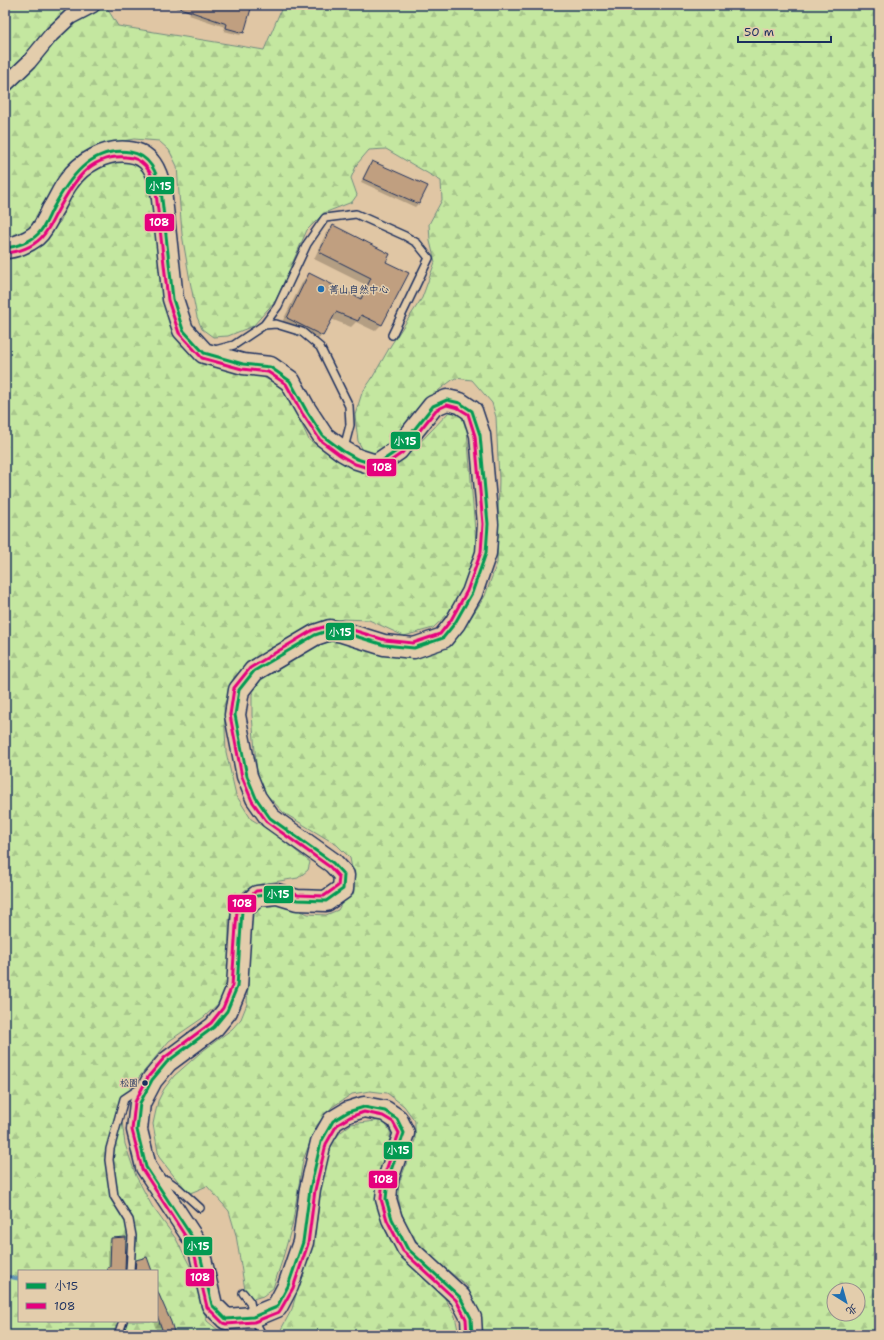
<svg xmlns="http://www.w3.org/2000/svg" width="884" height="1340" viewBox="0 0 884 1340" font-family="'Shantell Sans','LXGW WenKai TC',sans-serif">
<style>
.forest{fill:url(#forest-firs);stroke:#708b7f;fill-rule:evenodd}
.shadow{fill:#0003}
.lines{fill:none;stroke-linecap:round;stroke-linejoin:round}
.stream{stroke:#6398b7;stroke-width:3.5}
.building{fill:#c09f80;stroke:#1b2f5e}
.lane-casing{stroke:#1b2f5e;stroke-width:10}
.street-casing{stroke:#1b2f5e;stroke-width:17}
.secondary-casing{stroke:#1b2f5e;stroke-width:23}
.lane{stroke:#e3cdac;stroke-width:7}
.street{stroke:#e3cdac;stroke-width:14}
.secondary{stroke:#e3cdac;stroke-width:20}
.bus-1-casing{stroke:#e3cdac;stroke-width:6}
.bus-2-casing{stroke:#e3cdac;stroke-width:6}
.bus-1{stroke:#039a52;stroke-width:3}
.bus-2{stroke:#e5007d;stroke-width:3}
.poi-dot{fill:#1f6fb2;stroke:#e3cdac;stroke-width:1.5}
.bus-dot{fill:#1b2f5e;stroke:#e3cdac;stroke-width:1.5}
.labels{text-anchor:middle;dominant-baseline:central;stroke-width:3;stroke-linejoin:round;paint-order:stroke}
.bus-label{font-size:9px;fill:#1b2f5e;stroke:#e3cdac;text-anchor:end}
.poi-label{font-size:10px;fill:#1b2f5e;stroke:#e3cdac;text-anchor:start}
.line-badge{stroke:#e3cdac;stroke-width:1.5}
.badge-label{font-size:11px;text-anchor:middle;font-weight:bold;fill:#fff}
</style>
<defs>
<pattern id="forest-firs" width="22" height="20" patternUnits="userSpaceOnUse"><rect width="22" height="20" fill="#c4e7a0"/><path d="M5 1l3.5 6h-7zM16 11l3.5 6h-7z" fill="#a8c68c"/></pattern>
</defs>
<rect width="100%" height="100%" fill="#e0c6a4"/>
<filter id="ink" filterUnits="userSpaceOnUse"><feTurbulence type="fractalNoise" baseFrequency=".025" numOctaves="2"/><feDisplacementMap in="SourceGraphic" scale="8" xChannelSelector="R" yChannelSelector="G"/><feConvolveMatrix kernelMatrix="1 2 1 2 8 2 1 2 1" color-interpolation-filters="sRGB"/></filter>
<g filter="url(#ink)">
<path class="forest" d="M5,5H105L118,26L264,50L283,5H879V1335H482L476,1306L467,1286L422,1249L410,1232L401,1212L397,1189L415,1140V1121L404,1106L387,1093L370,1091L352,1094L332,1107L317,1125L303,1160L292,1226L281,1264L273,1288L263,1296L253,1299L246,1296L236,1235L229,1211L207,1186L188,1194L159,1157L153,1124L158,1101L164,1089L174,1076L200,1053L232,1029L241,1019L247,1004L250,939L253,915L262,904L277,901L308,914L326,915L338,910L347,894L353,874L350,858L337,845L284,813L266,794L257,775L252,715V694L263,676L304,649L335,640L433,651L466,625L485,596L497,563L499,479L496,417L492,403L472,380L455,378L439,390L416,416L392,447L378,456L364,452L358,441L355,415L362,393L371,380L391,345L422,298L435,262L430,241L429,224L442,200L441,181L386,149L369,150L357,164L351,178L357,195L352,202L324,213L307,230L276,300L253,326L228,336L213,337L202,329L197,317L190,281L182,234L177,166L169,150L159,141L134,139L106,144L87,153L53,228L60,222L75,188L96,167L117,160L144,165L153,183L164,291L170,326L181,343L196,359L216,367L259,375L280,386L295,410L309,440L347,462L393,465L407,456L451,410L460,413L467,430L477,556L457,605L433,628L404,636L369,620L343,619L313,626L269,649L234,677L224,706L226,752L236,795L251,819L271,831L310,862L308,870L298,878L261,884L245,890L234,903L229,920V982L221,1001L204,1017L169,1041L131,1087L122,1121L125,1144L136,1176L152,1206L176,1239L190,1266L207,1321L218,1330L233,1335H5ZM19,1271H157V1321H19ZM834,1290H858V1314H834Z
M383,1120L391,1133L376,1195L383,1225L392,1243L409,1262L443,1295L455,1316L459,1335H278L292,1309L317,1219L323,1169L333,1141L341,1132L351,1124Z"/>
<path class="shadow" d="M193,5H251L243,32L240,35L224,31L225,27L189,15Z
M372,162L418,204L415,207L361,182L369,165Z
M333,227L384,262L382,324L375,331L356,322L351,327L331,319L322,335L316,341L281,324L303,281L309,274L359,299L366,285L314,259L326,233Z
M111,1239L124,1271H108V1242Z
M137,1261L151,1271H135L133,1265Z
M157,1287L174,1335H158L153,1321H157Z"/>
<g class="lines">
<path class="stream" d="M5,1276L19,1279"/>
</g>
<path class="building" d="M177,5H252L244,33L226,28L227,24L177,7Z
M372,161L428,186L419,204L363,179Z
M333,225L390,254L386,262L409,273L382,325L361,315L358,321L336,312L323,336L287,318L309,273L361,299L371,278L319,252Z
M126,1237L125,1271H108L107,1268L110,1267L111,1238Z
M147,1257L152,1271H135L136,1260Z
M157,1290L171,1322L175,1335H164L157,1315Z"/>
<g class="lines">
<g class="lane-casing">
<path id="lane" d="M264,325L276,324L302,332L320,347L349,406L350,425L344,448
M215,350L234,345L264,325L278,306L307,244L325,218L356,214L405,236L417,243L429,258L392,335
M159,1182L167,1180L177,1187L200,1208
M130,1271L132,1236L129,1220L114,1196L109,1160L110,1149L124,1099L142,1087
M243,1293L250,1302L253,1317L262,1335
M118,1335L123,1321"/>
</g>
<g class="street-casing">
<path id="street" d="M5,85L29,62L51,35L70,17L93,5"/>
</g>
<g class="secondary-casing">
<path id="secondary" d="M5,248C15,248 28,242 36,236C43,230 48,219 52,210C58,201 62,190 69,181C81,163 106,149 129,152C150,154 157,171 161,190L173,299L183,330L204,353L243,364L270,367L290,381L306,410L323,436L343,451L357,459L376,465L398,450L433,406L447,400L460,403L472,411L480,435L488,524L486,553L472,593L455,623L443,638L414,648L384,645L342,632L330,630L315,635L254,671L239,690L235,715L247,776L256,798L270,818L333,863L344,875L343,889L326,901L297,900L277,894L257,896L242,910L237,987L227,1011L214,1027L167,1062L152,1080L140,1103L137,1130L146,1167L198,1246L212,1305L226,1319L253,1317L277,1307L288,1286L303,1242L310,1189L321,1142L333,1121L348,1112L364,1107L385,1111L397,1119L404,1133L388,1179L386,1199L392,1219L407,1248L460,1297L471,1318L472,1335"/>
</g>
<use href="#lane" class="lane"/>
<use href="#street" class="street"/>
<use href="#secondary" class="secondary"/>
<g class="bus-1-casing">
<path id="bus-1" d="M5,248C16,247 30,242 38,234C45,227 48,218 52,210C68,180 90,146 130,152C150,155 157,173 161,190L173,299L183,330L204,353L243,364L270,367L290,381L306,410L323,436L343,451L357,459L376,465L398,450L433,406L447,400L460,403L472,411L480,435L488,524L486,553L472,593L455,623L443,638L414,648L384,645L342,632L330,630L315,635L254,671L239,690L235,715L247,776L256,798L270,818L333,863L344,875L343,889L326,901L297,900L277,894L257,896L242,910L237,987L227,1011L214,1027L167,1062L152,1080L140,1103L137,1130L146,1167L198,1246L212,1305L226,1319L253,1317L277,1307L288,1286L303,1242L310,1189L321,1142L333,1121L348,1112L364,1107L385,1111L397,1119L404,1133L388,1179L386,1199L392,1219L407,1248L460,1297L471,1318L472,1335"/>
</g>
<g class="bus-2-casing">
<path id="bus-2" d="M5,253C18,252 32,247 41,238C49,230 52,221 57,212C72,184 89,154 126,157C143,158 150,170 155,184L168,300L179,333L202,358L242,369L268,372L286,384L302,413L320,440L340,455L355,464L375,470L379,469L402,453L436,410L447,405L458,408L468,414L475,436L483,524L481,552L467,591L451,620L440,634L413,643L385,640L343,627L331,625L313,630L250,668L234,688L230,715L242,777L252,801L267,822L330,867L339,877L338,886L324,896L298,895L277,889L256,891L238,907L237,910L232,986L223,1008L211,1023L164,1058L148,1077L135,1102L132,1130L142,1169L193,1248L207,1307L223,1323L226,1324L254,1322L279,1312L281,1309L293,1288L308,1244L315,1190L326,1144L337,1125L350,1117L364,1112L383,1116L393,1122L399,1133L383,1179L381,1199L387,1220L403,1251L456,1300L466,1319L467,1335"/>
</g>
<use href="#bus-1" class="bus-1"/>
<use href="#bus-2" class="bus-2"/>
</g>
</g>
<circle class="poi-dot" cx="321" cy="289" r="4"/>
<circle class="bus-dot" cx="145" cy="1083" r="3.5"/>
<g class="labels">
<g class="bus-label">
<text x="138" y="1083">松園</text>
</g>
<g class="poi-label">
<text x="329" y="289">菁山自然中心</text>
</g>
</g>
<g class="line-badge">
<rect x="145" y="176" width="30" height="19" rx="4" fill="#039a52"/>
<rect x="144" y="213" width="31" height="19" rx="4" fill="#e5007d"/>
<rect x="390" y="431" width="31" height="19" rx="4" fill="#039a52"/>
<rect x="366" y="458" width="31" height="19" rx="4" fill="#e5007d"/>
<rect x="325" y="622" width="30" height="19" rx="4" fill="#039a52"/>
<rect x="263" y="885" width="31" height="19" rx="4" fill="#039a52"/>
<rect x="227" y="894" width="30" height="19" rx="4" fill="#e5007d"/>
<rect x="383" y="1141" width="30" height="19" rx="4" fill="#039a52"/>
<rect x="368" y="1170" width="30" height="19" rx="4" fill="#e5007d"/>
<rect x="183" y="1236" width="30" height="20" rx="4" fill="#039a52"/>
<rect x="185" y="1268" width="30" height="19" rx="4" fill="#e5007d"/>
</g>
<g class="badge-label">
<text x="160" y="190">小15</text>
<text x="159" y="226">108</text>
<text x="405" y="445">小15</text>
<text x="382" y="471">108</text>
<text x="340" y="636">小15</text>
<text x="278" y="898">小15</text>
<text x="242" y="907">108</text>
<text x="398" y="1154">小15</text>
<text x="383" y="1183">108</text>
<text x="198" y="1250">小15</text>
<text x="200" y="1281">108</text>
</g>
<rect width="884" height="1340" fill="none" stroke="#e3cdac" stroke-width="20"/>
<rect x="10" y="10" width="864" height="1320" fill="none" stroke="#1b2f5e" stroke-width="1.5" filter="url(#ink)"/>
<rect x="18" y="1270" width="140" height="52" fill="#e3cdac" stroke="#938e8d"/>
<rect x="26" y="1283" width="20" height="6" fill="#039a52" stroke="#938e8d"/>
<text x="54" y="1290" font-size="12" fill="#1b2f5e">小15</text>
<rect x="26" y="1303" width="20" height="6" fill="#e5007d" stroke="#938e8d"/>
<text x="54" y="1310" font-size="12" fill="#1b2f5e">108</text>
<g transform="translate(846 1302) rotate(143)"><circle r="19" fill="#e3cdac" stroke="#938e8d"/>
<path d="M0-3L7 15L0 10L-7 15Z" fill="#1f6fb2"/>
<text y="-6" font-size="11" font-weight="bold" text-anchor="middle" fill="#1b2f5e">北</text>
</g>
<path d="M738 36v6h93v-6" fill="none" stroke="#1b2f5e" stroke-width="2"/>
<text x="744" y="36" font-size="12" fill="#1b2f5e" stroke="#e3cdac" stroke-width="3" paint-order="stroke">50 m</text>
</svg>
